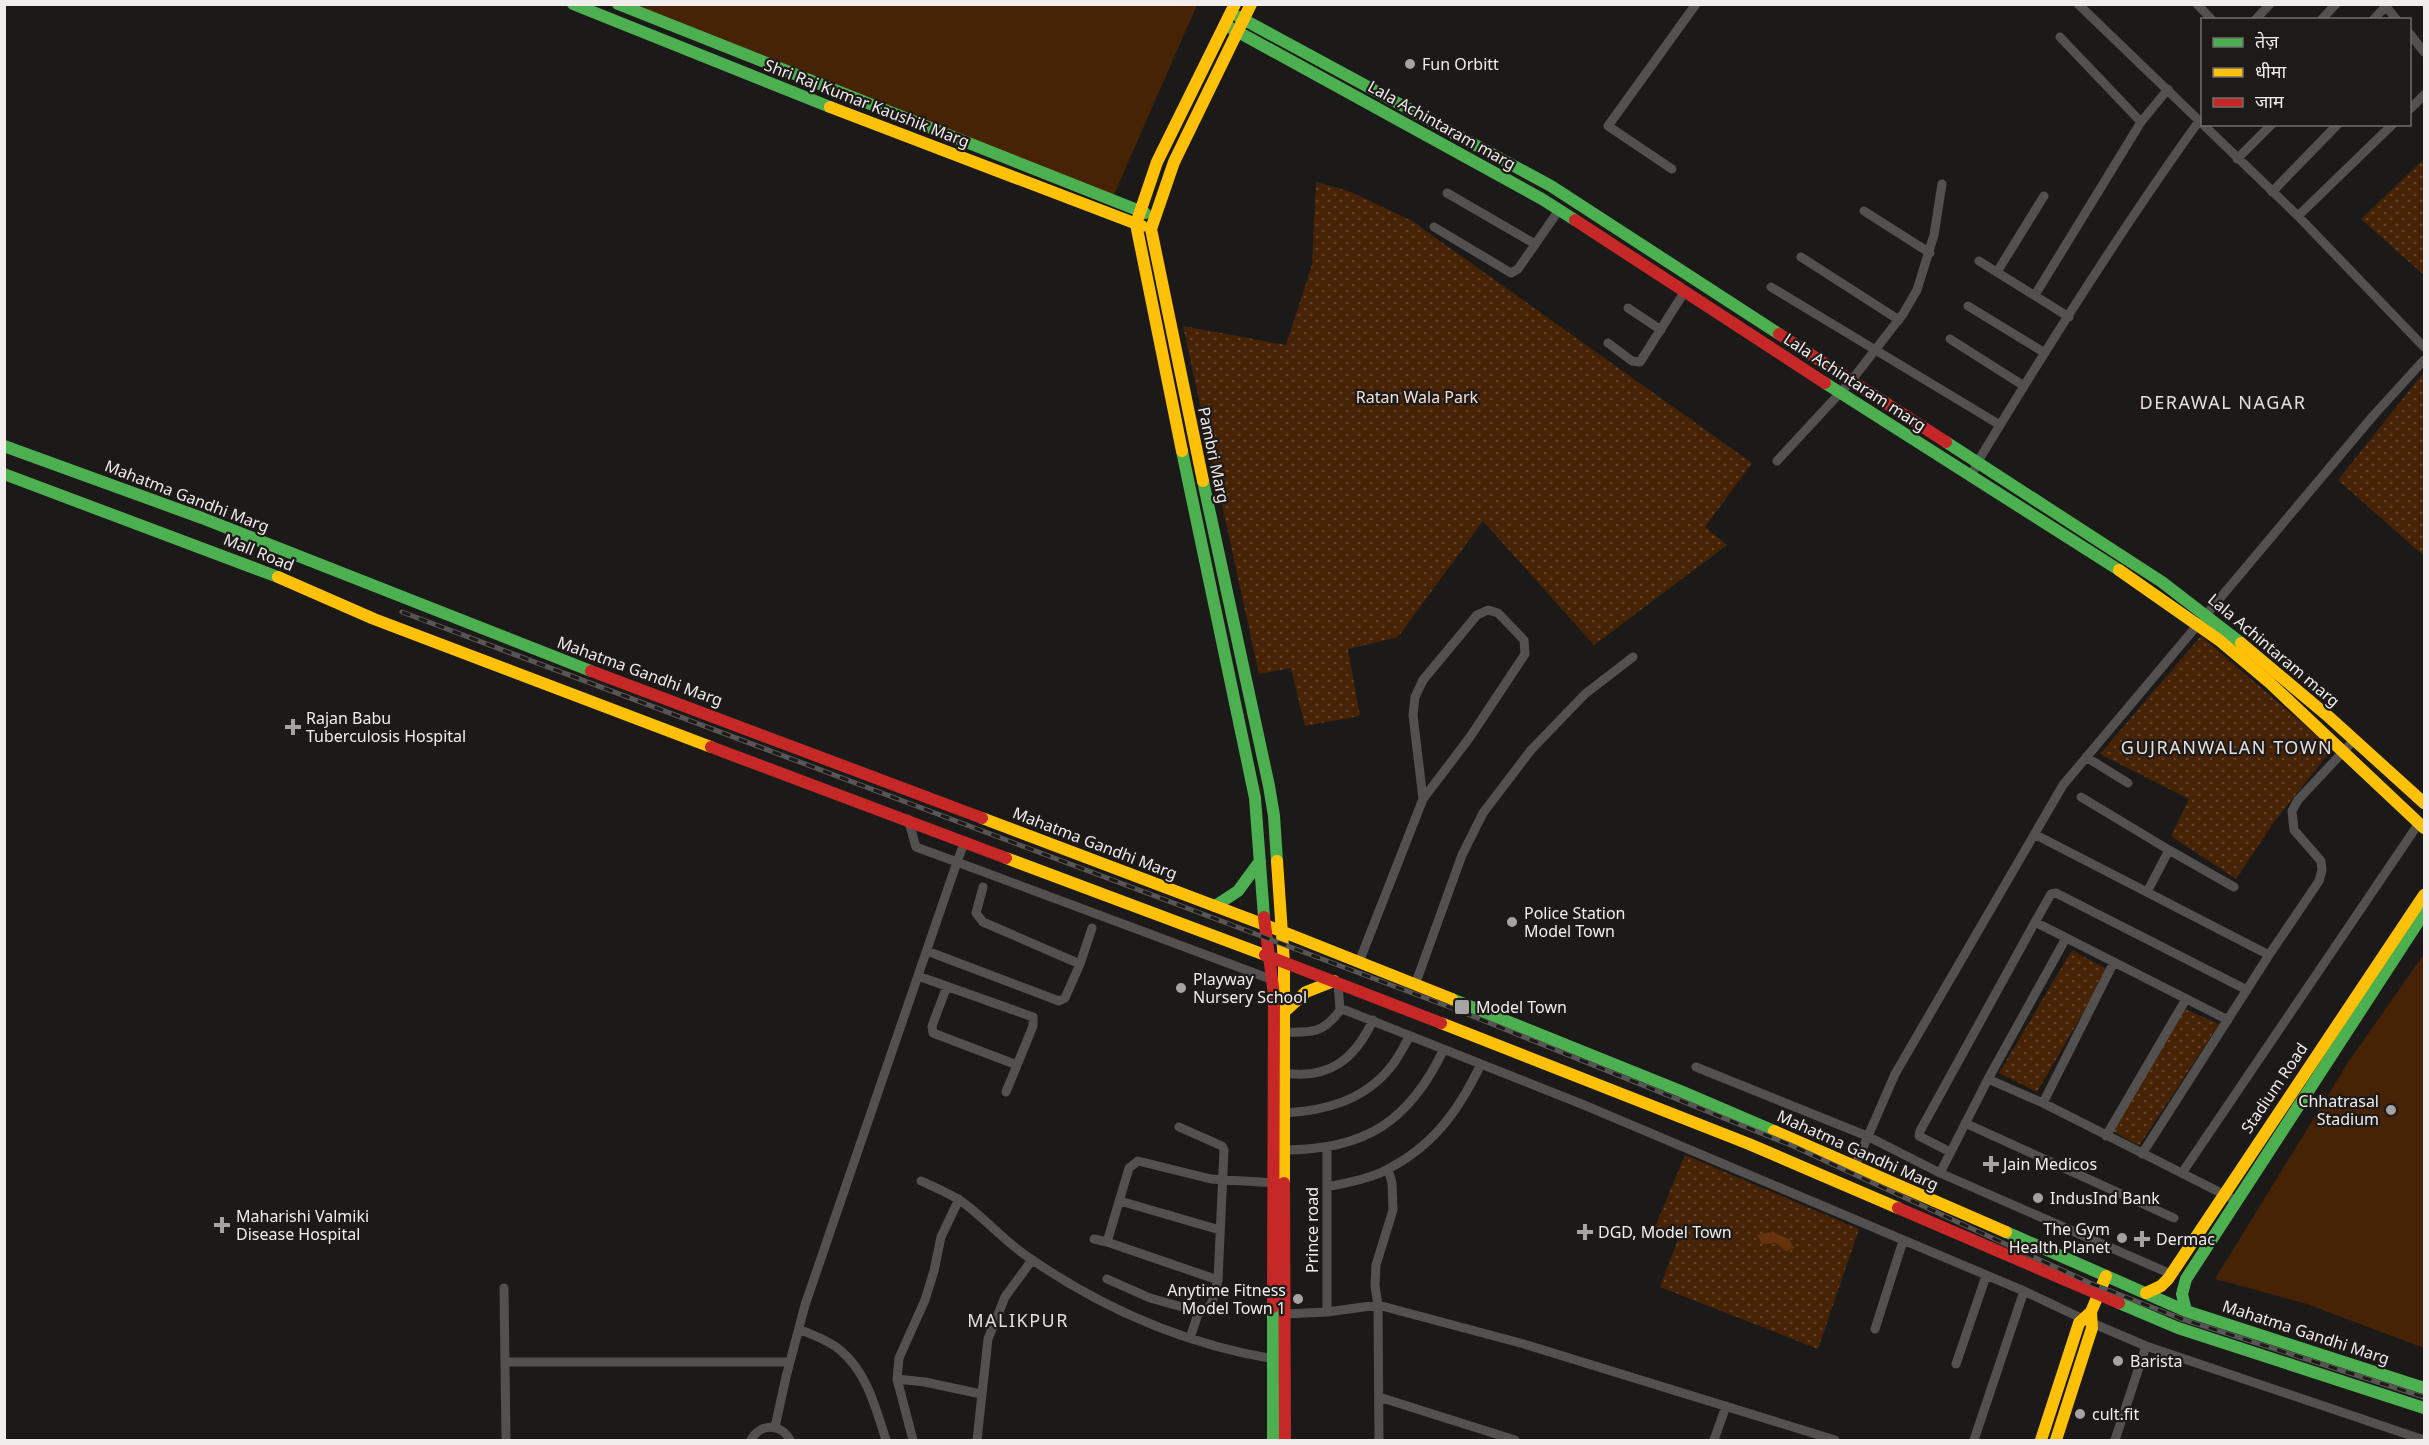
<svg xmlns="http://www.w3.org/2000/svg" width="2429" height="1445" viewBox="0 0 2429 1445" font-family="'Noto Sans','Noto Sans Devanagari',sans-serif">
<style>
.grass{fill:url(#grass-dots)}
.garden{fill:#472306}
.water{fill:#65330e}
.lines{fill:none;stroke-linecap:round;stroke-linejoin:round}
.street{stroke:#525150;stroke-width:9}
.fast{stroke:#4caf50;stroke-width:12}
.slow{stroke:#ffc107;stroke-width:12}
.jam{stroke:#c62828;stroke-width:12}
.rail-casing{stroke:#585655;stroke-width:5}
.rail{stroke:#1d1a18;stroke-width:3;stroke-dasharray:9;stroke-linecap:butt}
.poi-dot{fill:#a6a3a2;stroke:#1d1a18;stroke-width:2}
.labels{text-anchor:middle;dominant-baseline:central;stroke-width:4.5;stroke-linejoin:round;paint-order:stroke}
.poi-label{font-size:16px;fill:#f0edec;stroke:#1d1a18;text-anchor:start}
.street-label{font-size:16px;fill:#f0edec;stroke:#1d1a18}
.park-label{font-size:16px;fill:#f5dfd3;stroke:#1d1a18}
.neighbourhood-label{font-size:18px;letter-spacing:1.5px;fill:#e4dfdc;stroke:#1d1a18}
</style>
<defs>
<pattern id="grass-dots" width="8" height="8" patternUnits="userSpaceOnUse" patternTransform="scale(1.5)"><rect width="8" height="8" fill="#472306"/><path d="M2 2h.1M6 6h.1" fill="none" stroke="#62432a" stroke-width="1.8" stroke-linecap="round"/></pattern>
</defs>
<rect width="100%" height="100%" fill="#1c1a19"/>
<path class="grass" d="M2424,159V275L2361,219Z
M1316,182L1351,192L1412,221L1752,463L1705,527L1727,545L1594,645L1483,521L1398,637L1348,649L1360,716L1305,726L1291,668L1259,674L1183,326L1286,345L1312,265Z
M2424,372V556L2338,480Z
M2201,636L2332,749L2274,822L2236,879L2171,836L2189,799L2100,754Z
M2072,950L2108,970L2037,1092L1999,1073Z
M2178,1006L2219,1024L2139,1146L2108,1128Z
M1685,1155L1859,1229L1818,1349L1660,1287L1679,1237L1655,1227Z"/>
<path class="garden" d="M622,5H1197L1112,199Z
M2424,954V1348L2307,1304L2215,1279L2349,1061Z"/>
<path class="water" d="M1772,1232L1789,1239L1794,1248L1786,1251L1776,1243L1762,1244L1757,1235Z"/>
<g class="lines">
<path class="street" d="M2078,4L2298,216L2424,347
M2197,4L2212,20
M2384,4L2397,20
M2255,20L2270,4
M2321,20L2336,4
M2373,20L2386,6
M2410,34L2424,52
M2060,37L2141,122
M2410,109L2424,95
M2237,159L2272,124
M1672,169L1608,126L1696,4
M2272,192L2338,124
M1447,193L1535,244
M1864,211L1930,253
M2298,216L2393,124
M1434,227L1511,273L1518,269L1559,210
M1801,257L1899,320
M1979,261L2069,317
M1997,272L2044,196
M1771,287L2000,425
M2035,295L2141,122L2168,89
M1968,306L2045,353
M1628,308L1661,330
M1950,339L2024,386
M1608,343L1632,361L1640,362L1685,291
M1777,461L1851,381L1903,314L1917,290L1934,235L1942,184
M1972,475L1977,463C2047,347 2120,231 2199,121
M2086,757L2128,783
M2081,797L2169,850L2147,892
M2036,835L2269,955
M965,841L957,862L1273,980
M2169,850L2234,887
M983,887L976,913L983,922L1080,964
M2035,922L2051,894L2056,893L2247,990
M927,951L1059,1001L1065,998L1080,964L1092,928
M1359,962L1423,799L1413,715L1415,697L1423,680L1477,615L1488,610L1498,613L1524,640L1525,654L1470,737L1423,799
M918,976L1033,1017V1026L1006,1092
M1338,983L1340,1010
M1415,985L1462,855L1483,813L1531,750L1585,694L1633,657
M947,986L932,1026L933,1033L1017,1065
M1284,1032C1312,1033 1324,1033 1340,1010H1345L1584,1105L2024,1291L2083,1319
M1696,1067L1867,1136L1940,1173L2171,1274
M1284,1073C1329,1080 1355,1059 1373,1020
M1988,1079L2066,938
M2043,1103L2114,962
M1284,1113C1324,1111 1363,1101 1390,1068C1398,1059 1403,1047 1410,1036
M1965,1123L2174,1218
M1179,1127L1222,1146L1224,1150L1218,1280L1107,1242L1129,1168L1138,1161L1211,1179L1275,1183
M2106,1136L2186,999
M1284,1150C1365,1150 1409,1122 1444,1049
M1950,1152L1919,1136L1920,1131L2035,922L2228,1020
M2142,1154L2269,955L2319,881L2322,870L2321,861L2294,830L2292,811L2298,800L2355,739
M1855,1166L1895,1074L2063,785L2373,416L2424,360
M1940,1173L1988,1079L2043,1103L2237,1201
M2182,1173L2419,823
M921,1181C934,1187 949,1193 961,1201C985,1218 1004,1241 1028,1257C1103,1309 1184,1344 1274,1359
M1327,1187C1345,1183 1365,1180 1382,1172C1432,1148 1458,1112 1481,1064
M1120,1201L1220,1230
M1094,1239L1107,1242
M1107,1279L1150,1298L1200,1312
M504,1288L506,1440
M1327,1312V1147
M1284,1314L1327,1312L1378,1305L1524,1344L1835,1440
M2092,1323L2146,1346L2424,1440
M799,1329C812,1335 829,1340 840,1350C867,1372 876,1409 886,1440
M1875,1329L1903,1241
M1190,1338L1198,1314L1210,1306L1213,1299L1218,1280
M505,1362H790
M1956,1364L1986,1276
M897,1379L925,1382L981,1394
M1379,1397L1515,1440
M775,1427L786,1377L805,1305L957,862L916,847L908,819
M751,1440C760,1423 781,1423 790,1440
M913,1440L897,1379L899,1358L925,1300L934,1271L941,1237L959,1199
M977,1440L988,1339L1005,1297L1032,1260
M1379,1440L1378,1305L1375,1286L1376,1265L1393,1210L1392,1183L1388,1169
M1714,1440L1726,1406
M1974,1440L2024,1291
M2115,1440L2146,1346"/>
<path class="fast" d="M573,4L830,107
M618,4L1145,213
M1239,17L1551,186L1779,334
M1231,28L1542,199L1575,220
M1825,383L2119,570
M1946,442L2162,582L2241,643
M4,446L202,518L591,671
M1182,451L1255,798L1264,917
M4,474L278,577
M1203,481L1269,786L1274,816L1277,861
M1215,906L1238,891L1260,861
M1452,999L1683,1092L1774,1131
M2006,1232L2186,1311L2424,1388
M2119,1303L2178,1328L2424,1408
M2186,1311L2182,1294L2186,1279L2424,913
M1273,1440V1307"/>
<path class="slow" d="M830,107L1142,226
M1182,451L1136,224L1157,162L1235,4
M1203,481L1151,229L1174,162L1251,4
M2119,570L2219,640L2270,683L2424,828
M278,577L374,619L711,747
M2241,643L2329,717L2424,803
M982,818L1281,931L1452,999
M1006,858L1265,955
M1277,861L1284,963V1183
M1284,1012L1306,992L1334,981
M1441,1023L1749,1144L1898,1208
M1774,1131L2006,1232
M2146,1293L2161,1286L2168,1279L2424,895
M2041,1440L2079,1323L2091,1312
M2056,1440L2092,1328L2091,1312L2106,1276"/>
<path class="jam" d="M1575,220L1825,383
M1779,334L1946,442
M591,671L982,818
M711,747L1006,858
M1264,917L1274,995L1273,1307
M1265,955L1441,1023
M1284,1183L1285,1440
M1898,1208L2119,1303"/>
<g class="rail-casing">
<path id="rail" d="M402,612L1460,1011L1793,1146L2090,1283L2182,1319L2424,1397"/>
</g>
<use href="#rail" class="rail"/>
</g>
<g class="poi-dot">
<circle cx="1410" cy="64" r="6"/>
<path d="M290 718h6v6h6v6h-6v6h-6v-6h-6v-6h6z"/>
<circle cx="1512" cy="922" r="6"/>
<circle cx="1181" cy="988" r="6"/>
<rect x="1454" y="999" width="16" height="16" rx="3"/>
<circle cx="2391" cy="1110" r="6"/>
<path d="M1988 1155h6v6h6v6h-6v6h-6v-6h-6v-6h6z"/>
<circle cx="2038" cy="1198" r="6"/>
<path d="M219 1216h6v6h6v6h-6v6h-6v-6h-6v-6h6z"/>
<path d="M1582 1223h6v6h6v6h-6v6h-6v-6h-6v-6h6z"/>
<circle cx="2122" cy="1238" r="6"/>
<path d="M2139 1230h6v6h6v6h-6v6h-6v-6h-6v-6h6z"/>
<circle cx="1298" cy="1299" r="6"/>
<circle cx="2118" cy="1361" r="6"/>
<circle cx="2080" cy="1414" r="6"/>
</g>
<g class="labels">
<g class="poi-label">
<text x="1422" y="64">Fun Orbitt</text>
<text x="306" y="718">Rajan Babu<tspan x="306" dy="18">Tuberculosis Hospital</tspan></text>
<text x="1524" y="913">Police Station<tspan x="1524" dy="18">Model Town</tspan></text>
<text x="1193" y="979">Playway<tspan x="1193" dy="18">Nursery School</tspan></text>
<text x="1476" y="1007">Model Town</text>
<text x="2379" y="1101" text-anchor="end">Chhatrasal<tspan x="2379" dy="18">Stadium</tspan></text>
<text x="2003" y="1164">Jain Medicos</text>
<text x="2050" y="1198">IndusInd Bank</text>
<text x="236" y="1216">Maharishi Valmiki<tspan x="236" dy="18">Disease Hospital</tspan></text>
<text x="2110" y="1229" text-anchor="end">The Gym<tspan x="2110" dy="18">Health Planet</tspan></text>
<text x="1598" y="1232">DGD, Model Town</text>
<text x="2156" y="1239">Dermac</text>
<text x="1286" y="1290" text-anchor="end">Anytime Fitness<tspan x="1286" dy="18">Model Town 1</tspan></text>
<text x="2130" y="1361">Barista</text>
<text x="2092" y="1414">cult.fit</text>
</g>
<g class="street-label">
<text transform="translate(867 103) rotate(21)">Shri Raj Kumar Kaushik Marg</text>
<text transform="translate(1442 125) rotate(29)">Lala Achintaram marg</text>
<text transform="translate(1855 382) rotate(33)">Lala Achintaram marg</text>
<text transform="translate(1214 455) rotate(78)">Pambri Marg</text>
<text transform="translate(187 496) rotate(21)">Mahatma Gandhi Marg</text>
<text transform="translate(259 552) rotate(22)">Mall Road</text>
<text transform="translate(2274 650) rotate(40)">Lala Achintaram marg</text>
<text transform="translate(640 671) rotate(20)">Mahatma Gandhi Marg</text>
<text transform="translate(1095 843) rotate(21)">Mahatma Gandhi Marg</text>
<text transform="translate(2274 1088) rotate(-56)">Stadium Road</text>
<text transform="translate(1858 1150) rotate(24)">Mahatma Gandhi Marg</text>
<text transform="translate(1312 1230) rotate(-90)">Prince road</text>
<text transform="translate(2306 1332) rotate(18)">Mahatma Gandhi Marg</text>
</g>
<g class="park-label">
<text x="1417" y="397">Ratan Wala Park</text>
</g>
<g class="neighbourhood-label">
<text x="2223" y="402">DERAWAL NAGAR</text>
<text x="2227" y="747">GUJRANWALAN TOWN</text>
<text x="1018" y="1320">MALIKPUR</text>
</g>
</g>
<rect width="2429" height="1445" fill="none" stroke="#f0edec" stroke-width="12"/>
<rect x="2201" y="18" width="210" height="108" fill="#1d1a18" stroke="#716e6d" stroke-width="1.5"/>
<rect x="2213" y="38" width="30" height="9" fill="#4caf50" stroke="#716e6d" stroke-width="1.5"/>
<text x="2255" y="48" font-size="18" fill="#f0edec">तेज़</text>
<rect x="2213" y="68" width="30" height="9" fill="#ffc107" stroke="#716e6d" stroke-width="1.5"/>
<text x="2255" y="78" font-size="18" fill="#f0edec">धीमा</text>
<rect x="2213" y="98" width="30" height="9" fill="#c62828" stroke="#716e6d" stroke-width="1.5"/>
<text x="2255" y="108" font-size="18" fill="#f0edec">जाम</text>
</svg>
